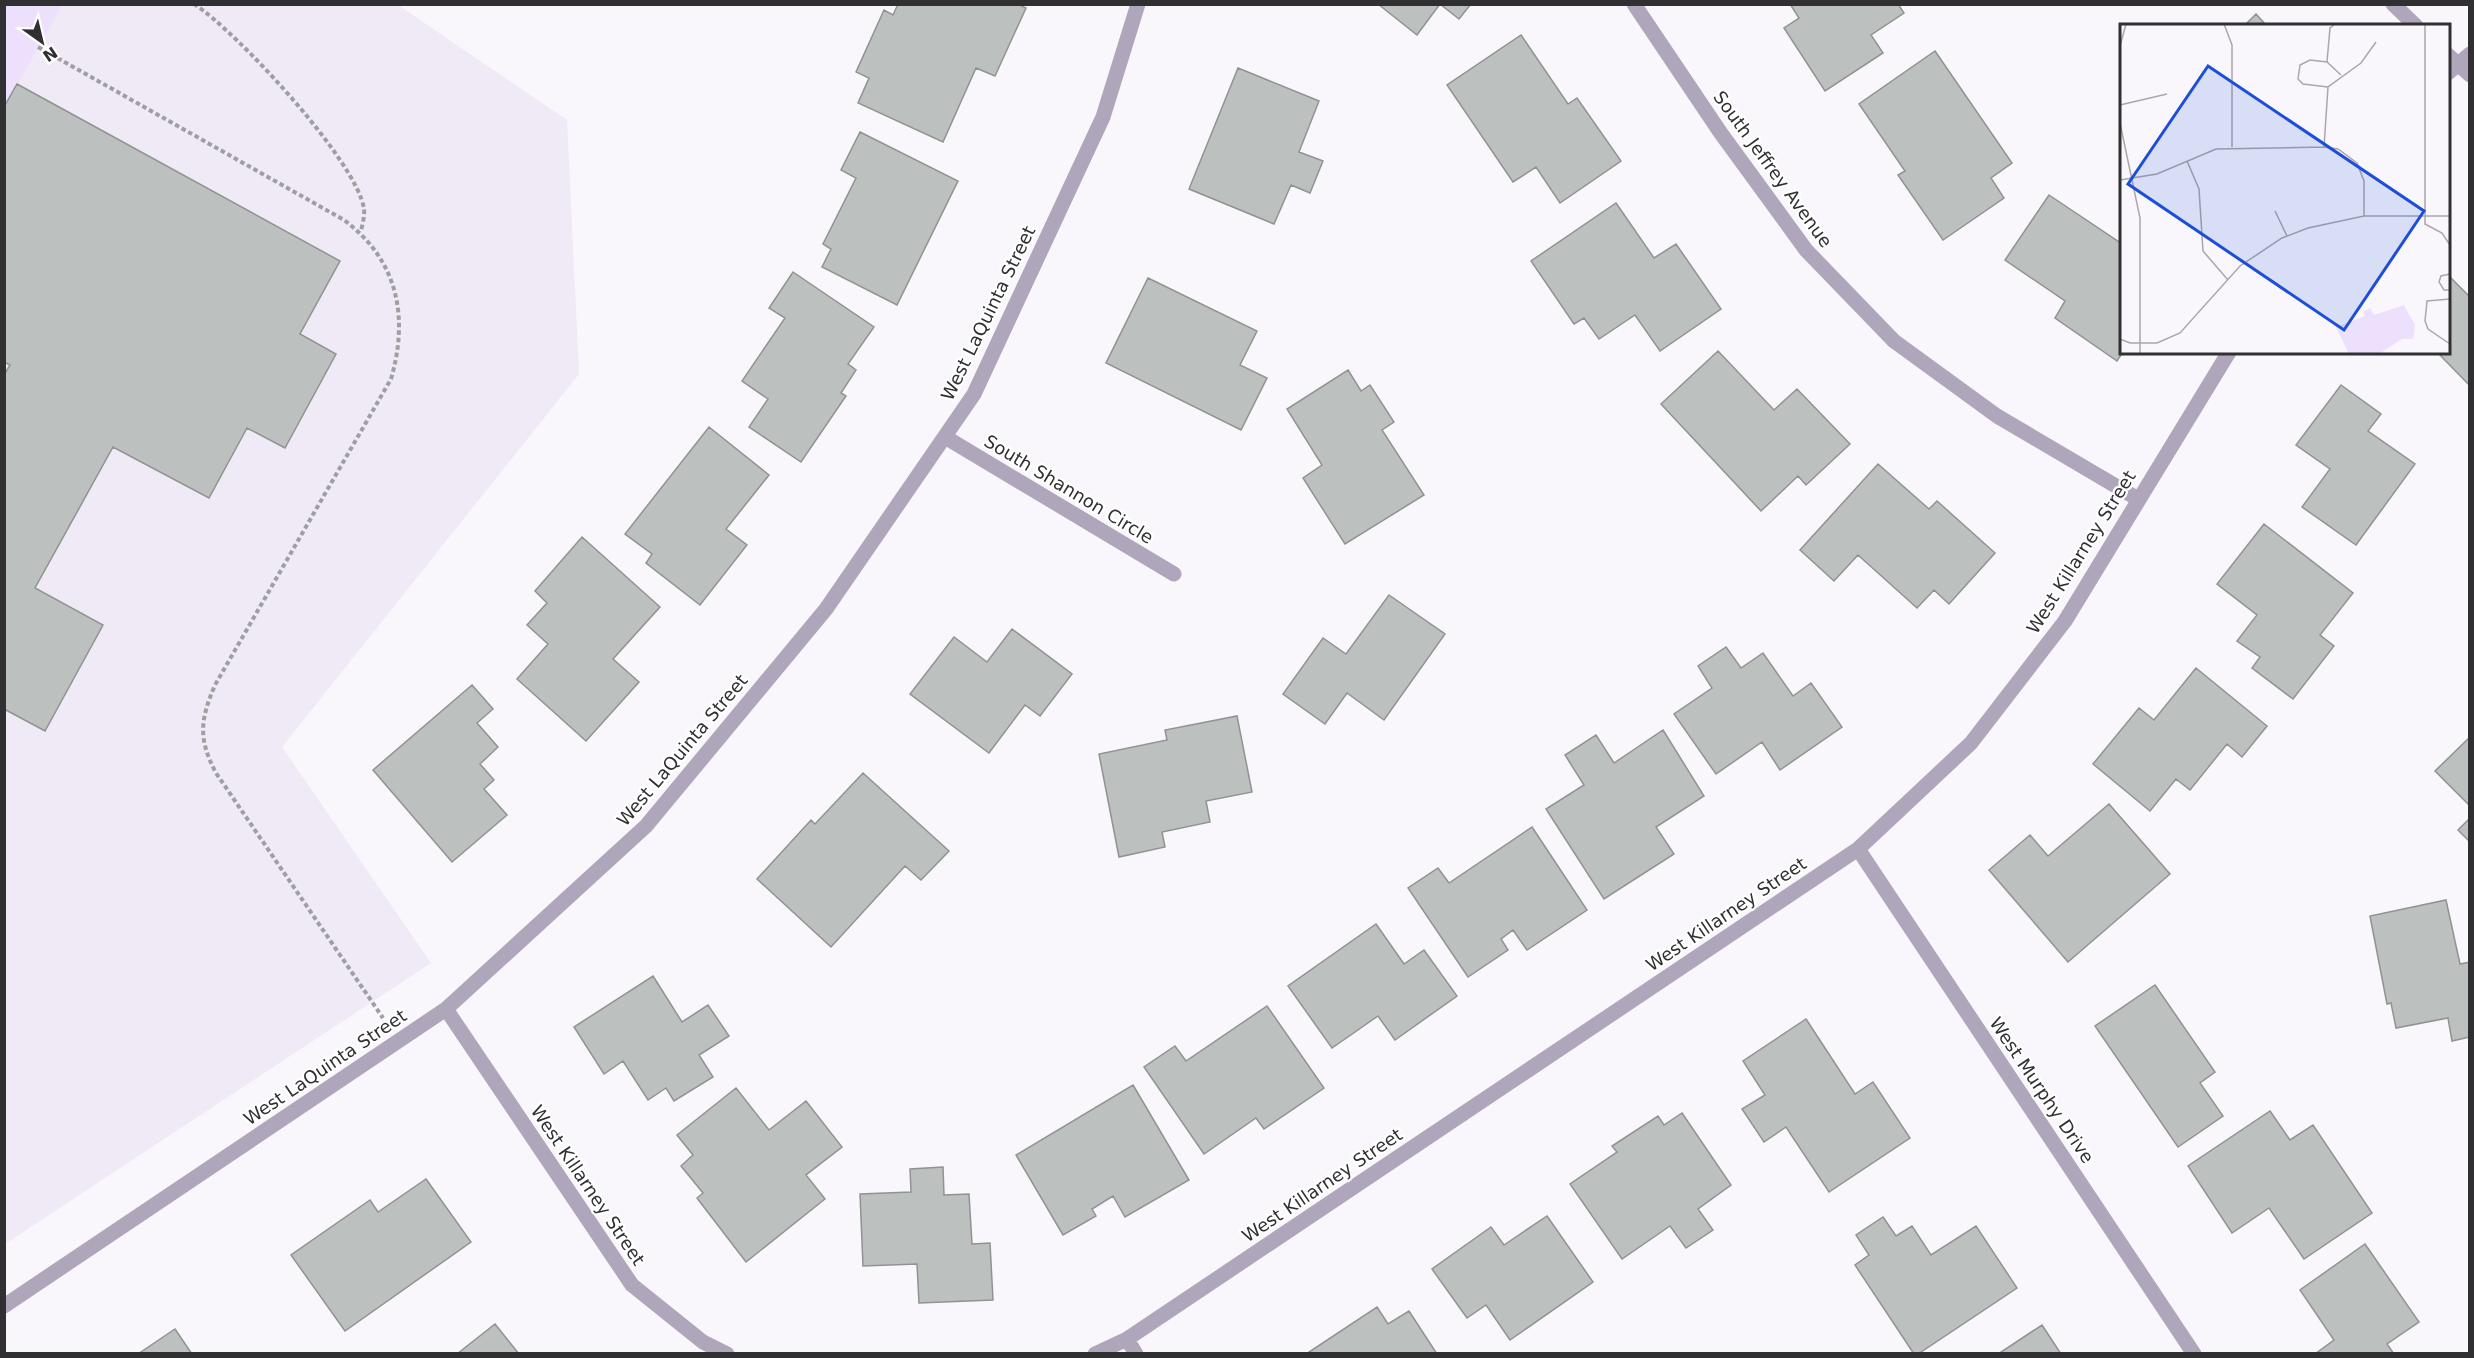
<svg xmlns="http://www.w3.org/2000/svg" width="2474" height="1358" viewBox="0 0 2474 1358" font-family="'DejaVu Sans',sans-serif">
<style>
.built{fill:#efeaf6}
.green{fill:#ece0fd}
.building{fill:#bcc0be;stroke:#8f9391;stroke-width:1.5}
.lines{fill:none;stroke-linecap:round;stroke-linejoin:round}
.path{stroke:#9f9ea1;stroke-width:4;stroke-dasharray:4.5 3;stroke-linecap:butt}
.street{stroke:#afa6bc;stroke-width:15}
.labels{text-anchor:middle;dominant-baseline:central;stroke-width:4.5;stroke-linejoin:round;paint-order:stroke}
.street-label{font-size:18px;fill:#302f31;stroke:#fff}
.inset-road{fill:none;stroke:#a9a7aa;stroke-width:1.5}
.view{fill:#1d4ed8;fill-opacity:0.15;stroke:#1d4ed8;stroke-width:3}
.inset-edge{fill:none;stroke:#302f31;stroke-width:3}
</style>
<rect width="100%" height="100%" fill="#f9f7fb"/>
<path class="built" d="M5,5H398L567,120L579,374L282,747L431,963L5,1244Z"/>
<path class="green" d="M5,5H62L5,107Z"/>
<path class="building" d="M898,4H1018L1026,8L995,76L976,68L943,142L858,103L869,78L856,72L884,10L893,15Z
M1378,4H1440L1417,35Z
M1440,4H1471L1459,19Z
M1790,4H1898L1904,13L1871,35L1883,53L1825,91L1784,28L1799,18Z
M2256,14L2267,26H2244Z
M1521,35L1568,104L1577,98L1621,161L1560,203L1536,167L1513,182L1447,85Z
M1935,51L2012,163L1991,178L2004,198L1943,240L1898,175L1905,171L1859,104Z
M1238,68L1319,101L1299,152L1323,161L1310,193L1291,185L1274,224L1189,189Z
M17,84L340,261L300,334L336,354L285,448L247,428L209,498L113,447L35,588L103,625L45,731L4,709V375L10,365L4,362V107Z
M860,132L958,181L897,305L822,267L831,249L823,244L856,178L841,170Z
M2049,195L2122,244L2123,352L2117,361L2055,318L2065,301L2005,260Z
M1616,203L1654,258L1676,244L1721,309L1660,351L1635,315L1599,339L1584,318L1574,324L1531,261Z
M793,272L874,327L848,364L856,370L841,393L846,396L801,462L749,427L768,399L742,381L785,318L769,308Z
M2448,275L2470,297V386L2437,352H2448Z
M1148,278L1257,331L1240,365L1267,378L1241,430L1106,363Z
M1718,351L1774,410L1797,389L1850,444L1806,485L1798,476L1761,511L1661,404Z
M1348,370L1361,391L1370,385L1394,422L1382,430L1424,495L1345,544L1303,478L1322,465L1287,409Z
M2341,385L2381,414L2368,431L2415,464L2356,545L2302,507L2330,469L2296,445Z
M709,427L769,475L726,529L747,545L700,605L646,563L652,554L625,534Z
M1878,464L1929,509L1937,501L1995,553L1949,604L1934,590L1917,608L1858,555L1834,581L1800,550Z
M2264,524L2353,593L2320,635L2334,646L2293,699L2252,668L2260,657L2237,641L2257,615L2217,584Z
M582,537L660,607L613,659L639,682L586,741L517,679L548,644L527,625L547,603L535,591Z
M1389,595L1445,634L1384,720L1347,693L1325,724L1283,694L1323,638L1346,654Z
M1012,629L1072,674L1040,716L1025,705L989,753L910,694L954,637L987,662Z
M1726,647L1741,668L1763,653L1793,696L1811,683L1842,727L1780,770L1762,742L1716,774L1674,714L1712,688L1698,666Z
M2196,668L2267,726L2242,757L2227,744L2190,790L2176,779L2150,811L2093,764L2139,708L2154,720Z
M472,685L493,709L477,723L498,747L480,764L494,780L484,789L507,815L452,862L373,770Z
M1237,716L1252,792L1206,801L1210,822L1162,832L1165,847L1119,857L1099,754L1167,740L1165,730Z
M1663,730L1704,796L1656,827L1674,854L1604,899L1546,809L1584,785L1565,755L1596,735L1614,763Z
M2470,737V806L2435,771Z
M863,773L949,851L921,880L905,866L831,947L757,879L811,820L815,824Z
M2109,804L2170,874L2068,962L1989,870L2030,835L2048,856Z
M2470,818V842L2458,830Z
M1532,827L1587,910L1527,950L1513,930L1501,939L1508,950L1468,977L1408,888L1438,868L1449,883Z
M2446,900L2460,964L2470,962V1037L2452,1041L2448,1018L2396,1028L2391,1003L2387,1004L2370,916Z
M1376,924L1404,964L1424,950L1457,996L1395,1040L1378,1016L1332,1048L1288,986Z
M653,976L682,1022L708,1005L729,1036L699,1055L713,1077L674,1101L666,1088L648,1100L623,1061L604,1074L574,1027Z
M2155,985L2215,1072L2200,1083L2223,1116L2178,1147L2095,1026Z
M1267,1006L1324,1088L1264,1129L1256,1118L1204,1154L1144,1067L1175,1046L1186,1061Z
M1806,1019L1855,1094L1873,1082L1910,1138L1829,1192L1786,1127L1764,1142L1742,1109L1765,1095L1743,1061Z
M1133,1085L1189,1180L1125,1217L1113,1196L1092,1209L1096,1216L1063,1235L1016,1155Z
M736,1088L769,1130L806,1101L842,1147L806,1175L825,1199L746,1262L697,1198L703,1193L681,1166L693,1155L677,1135Z
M2270,1111L2290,1140L2313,1125L2372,1213L2304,1259L2269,1208L2232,1233L2188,1166Z
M1682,1113L1731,1185L1698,1209L1713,1230L1686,1248L1670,1226L1622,1259L1570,1184L1617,1152L1612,1146L1658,1116L1664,1125Z
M943,1167L944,1195L969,1194L972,1244L990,1243L993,1300L919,1303L917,1264L863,1266L860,1194L911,1192L910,1169Z
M426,1179L471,1242L345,1331L291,1255L370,1200L378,1212Z
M1547,1216L1593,1282L1510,1340L1486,1305L1467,1318L1432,1269L1491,1227L1504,1245Z
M1883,1217L1896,1236L1912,1226L1931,1255L1976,1226L2017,1288L1918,1354H1914L1855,1265L1869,1255L1856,1235Z
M2365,1244L2419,1322L2387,1344L2394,1354H2315L2334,1340L2300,1290Z
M1377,1307L1388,1324L1409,1311L1437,1354H1306Z
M495,1324L519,1354H457Z
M2042,1325L2061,1354H1998Z
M175,1329L192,1354H138Z"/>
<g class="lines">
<path class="path" d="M194,4C236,31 357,161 364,209C365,216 362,225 361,232
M38,47L344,220C398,260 409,317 391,379L215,685C200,720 198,739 216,773L383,1018"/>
<path class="street" d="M1634,4L1720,132L1806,250L1894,341L1997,416L2138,499
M2393,4L2416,26
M2448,55L2470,75
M2448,73L2470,54
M945,437L1174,574
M1858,849L2194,1354
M446,1009L632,1285L703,1342L727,1354
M4,1306L446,1009L646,826L826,609L974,394L1103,117L1138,4
M1127,1339L1136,1354
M1095,1354L1127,1339L1858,849L1971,743L2065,621L2229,352"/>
</g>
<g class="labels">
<g class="street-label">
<text transform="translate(1773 169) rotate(54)">South Jeffrey Avenue</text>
<text transform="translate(988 313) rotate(-64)">West LaQuinta Street</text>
<text transform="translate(1069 489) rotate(31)">South Shannon Circle</text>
<text transform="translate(2081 552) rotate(-58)">West Killarney Street</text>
<text transform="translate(682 750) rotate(-50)">West LaQuinta Street</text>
<text transform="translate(1726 914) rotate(-34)">West Killarney Street</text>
<text transform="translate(325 1067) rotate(-34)">West LaQuinta Street</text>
<text transform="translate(2042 1090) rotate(56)">West Murphy Drive</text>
<text transform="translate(588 1185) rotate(56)">West Killarney Street</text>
<text transform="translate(1322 1185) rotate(-34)">West Killarney Street</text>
</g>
</g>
<g transform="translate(2120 24)">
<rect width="330" height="330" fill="#f9f7fb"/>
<path d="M284,281L295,301L293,315H282L259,330H229L216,303L245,292L243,288L250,284L254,291Z" fill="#ece0fd"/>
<path class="inset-road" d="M104,0L112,21V123M305,0V200L322,209L330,221M0,22L6,0M207,38L210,4L215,0M208,63L183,60L178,55L180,41L190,36L207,38L221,51M0,81L47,70M0,99L20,194V330M204,123L208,63L241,39L256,18M67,137L79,165L83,227L108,256M0,156L37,150L96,125L204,123L218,125L237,139L244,157V192M155,187L167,212M330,250L321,252L319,258L324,266H330M330,275L307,277L305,297L308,305L330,320M0,315L10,319H37L60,309L120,242L162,214L188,204L244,192H330"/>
<path class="view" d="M88,42L304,187L224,306L8,160Z"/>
<rect width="330" height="330" class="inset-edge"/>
</g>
<rect width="2474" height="1358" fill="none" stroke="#302f31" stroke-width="12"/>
<g transform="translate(42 42) rotate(146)" stroke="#ffffff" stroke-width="4.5" paint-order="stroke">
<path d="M0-4.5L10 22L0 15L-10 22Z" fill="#302f31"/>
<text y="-9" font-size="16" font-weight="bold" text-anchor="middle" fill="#302f31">N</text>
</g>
</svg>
